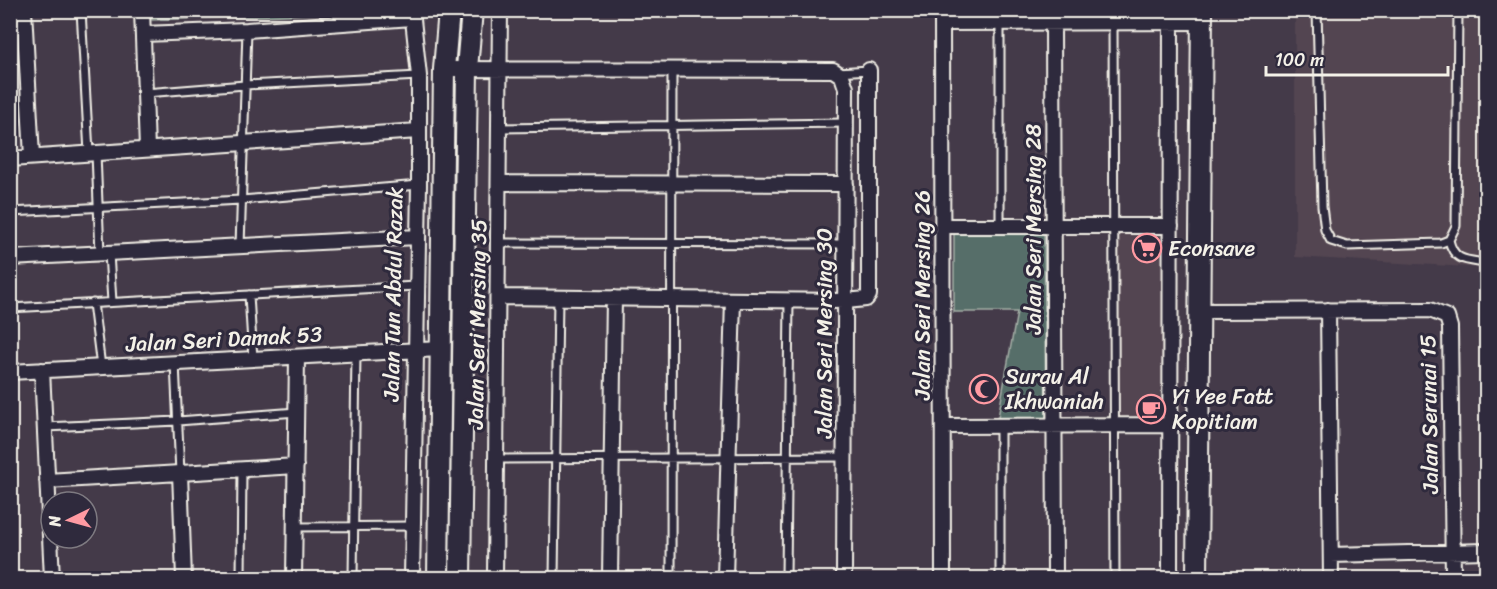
<svg xmlns="http://www.w3.org/2000/svg" width="1497" height="589" viewBox="0 0 1497 589" font-family="Sriracha,sans-serif">
<style>
.built{fill:#534551}
.green{fill:#576e69;stroke:#a6b0a8;stroke-width:1.5}
.lines{fill:none;stroke-linecap:round;stroke-linejoin:round}
.lane-casing{stroke:#f4f1e8;stroke-width:11}
.street-casing{stroke:#f4f1e8;stroke-width:18}
.secondary-casing{stroke:#f4f1e8;stroke-width:24}
.lane{stroke:#2f2a3d;stroke-width:7}
.street{stroke:#2f2a3d;stroke-width:14}
.secondary{stroke:#2f2a3d;stroke-width:20}
.labels{text-anchor:middle;dominant-baseline:central;stroke-width:6;stroke-linejoin:round;paint-order:stroke}
.street-label{font-size:22px;fill:#f4f1e8;stroke:#2f2a3d}
.poi-label{font-size:22px;fill:#f4f1e8;stroke:#2f2a3d;text-anchor:start}
</style>
<rect width="100%" height="100%" fill="#443a49"/>
<filter id="ink" filterUnits="userSpaceOnUse"><feTurbulence type="fractalNoise" baseFrequency=".0167" numOctaves="2"/><feDisplacementMap in="SourceGraphic" scale="12" xChannelSelector="R" yChannelSelector="G"/><feConvolveMatrix kernelMatrix="1 2 1 2 8 2 1 2 1" color-interpolation-filters="sRGB"/></filter>
<g filter="url(#ink)">
<path class="built" d="M1295,11H1486V268L1295,257Z
M1115,230H1166V421L1116,422Z"/>
<path class="green" d="M151,11V10L389,11L152,20Z
M954,233H1044L1046,423H997L1017,312H954Z"/>
<g class="lines">
<g class="lane-casing">
<path id="lane" d="M81,10L89,153
M1317,10L1322,206L1325,230L1331,241L1347,246L1441,243L1449,240L1456,226L1458,10
M1113,22L1115,578
M838,72L869,70
M145,93L245,85L419,76
M500,128L846,123
M96,153L100,254
M10,212L241,200L419,185
M1000,226V23
M1449,240C1454,262 1467,260 1486,263
M498,243L846,244
M240,246L247,30
M109,253L112,302
M249,295L253,359
M93,303L101,367
M10,308L416,286
M175,363L180,473
M1000,426V578
M45,427L178,421L297,412
M496,459L845,457
M295,527L413,526
M241,578L242,469
M353,578L356,353
M554,578L558,298
M671,578L672,70
M786,578L789,300"/>
</g>
<g class="street-casing">
<path id="street" d="M24,10L32,157
M142,10L147,149
M412,10L419,76V185L412,578
M942,10L943,578
M942,23L1202,22
M1053,23L1055,578
M143,34L247,30L412,18
M444,69L833,70L842,76L846,88L844,578
M10,159L418,131
M499,183L846,184
M942,226H1171
M10,258L417,237
M498,297L846,301L866,299L869,295V70
M1328,310L1331,578
M1200,311L1430,310L1447,317L1450,327L1453,578
M42,370L52,578
M10,372L440,349
M943,426L1170,425
M180,473L184,578
M47,481L296,466
M1331,555L1486,551
M294,578L297,357
M495,578L500,10
M610,578L614,298
M725,578L733,300
M1170,578L1171,10"/>
</g>
<g class="secondary-casing">
<path id="secondary" d="M438,578L444,69L449,10
M460,578L467,69L472,10
M1197,578L1202,10"/>
</g>
<use href="#lane" class="lane"/>
<use href="#street" class="street"/>
<use href="#secondary" class="secondary"/>
</g>
</g>
<defs>
<g id="supermarket-ring" transform="scale(1.5)"><circle r="9.5" fill="#2f2a3d" stroke="#ff9aa2" stroke-width="1.5"/><path d="M-6-5.5h2.5l.6 2H6L4.5 2H-2.5L-4.4-4H-6ZM-1.5 3.2a1.3 1.3 0 1 0 .1 0ZM3 3.2a1.3 1.3 0 1 0 .1 0Z" fill="#ff9aa2"/></g>
<g id="mosque-ring" transform="scale(1.5)"><circle r="9.5" fill="#2f2a3d" stroke="#ff9aa2" stroke-width="1.5"/><path d="M3.5-4.9A6 6 0 1 0 3.5 4.9A5 5 0 1 1 3.5-4.9Z" fill="#ff9aa2"/></g>
<g id="cafe-ring" transform="scale(1.5)"><circle r="9.5" fill="#2f2a3d" stroke="#ff9aa2" stroke-width="1.5"/><path d="M-5.5-4.5H6V0H3Q3 3.5 0 3.5H-2.5Q-5.5 3.5-5.5 0ZM3-3.2v2h1.7v-2ZM-6 4.5H4V6H-6Z" fill="#ff9aa2"/></g>
</defs>
<g fill-rule="evenodd">
<use href="#supermarket-ring" x="1147" y="248"/>
<use href="#mosque-ring" x="984" y="389"/>
<use href="#cafe-ring" x="1151" y="409"/>
</g>
<g class="labels">
<g class="street-label">
<text transform="translate(1033 229) rotate(-90)">Jalan Seri Mersing 28</text>
<text transform="translate(393 294) rotate(-89)">Jalan Tun Abdul Razak</text>
<text transform="translate(922 295) rotate(-90)">Jalan Seri Mersing 26</text>
<text transform="translate(477 324) rotate(-89)">Jalan Seri Mersing 35</text>
<text transform="translate(824 333) rotate(-90)">Jalan Seri Mersing 30</text>
<text transform="translate(224 339) rotate(-3)">Jalan Seri Damak 53</text>
<text transform="translate(1429 414) rotate(-91)">Jalan Serunai 15</text>
</g>
<g class="poi-label">
<text x="1168" y="248">Econsave</text>
<text x="1005" y="376">Surau Al<tspan x="1005" dy="25">Ikhwaniah</tspan></text>
<text x="1172" y="396">Yi Yee Fatt<tspan x="1172" dy="25">Kopitiam</tspan></text>
</g>
</g>
<rect width="1497" height="589" fill="none" stroke="#2f2a3d" stroke-width="36"/>
<rect x="18" y="18" width="1461" height="553" fill="none" stroke="#f4f1e8" stroke-width="2" filter="url(#ink)"/>
<g transform="translate(69 520) rotate(265)"><circle r="28" fill="#2f2a3d" stroke="#7e7a81" stroke-width="1.5"/>
<path d="M0-4.5L10 22L0 15L-10 22Z" fill="#ff9aa2"/>
<text y="-9" font-size="16" font-weight="bold" text-anchor="middle" fill="#f4f1e8">N</text>
</g>
<path d="M1266 66v9h182v-9" fill="none" stroke="#f4f1e8" stroke-width="3"/>
<text x="1275" y="66" font-size="18" fill="#f4f1e8" stroke="#2f2a3d" stroke-width="4.5" paint-order="stroke">100 m</text>
</svg>
